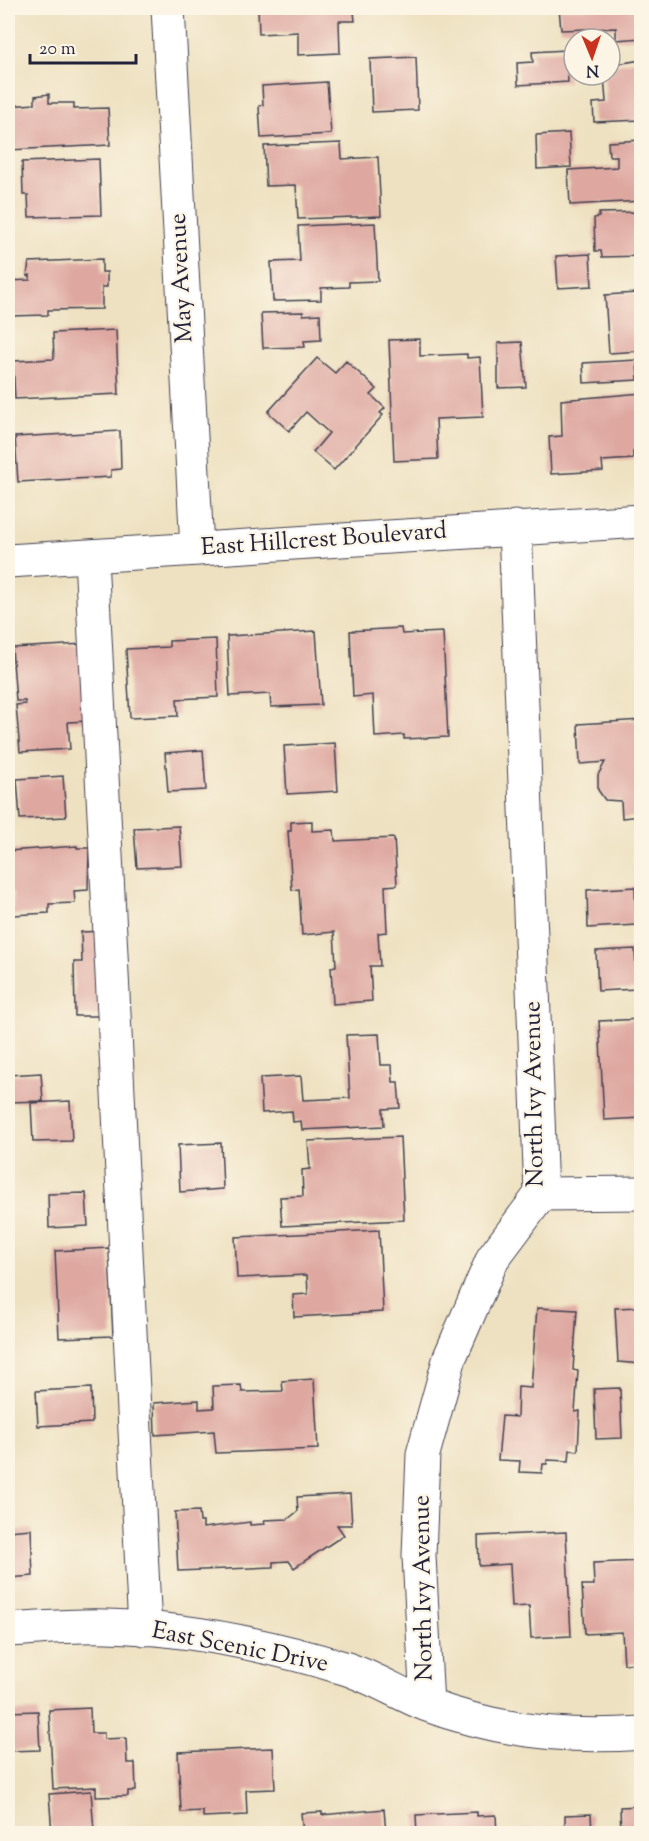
<svg xmlns="http://www.w3.org/2000/svg" width="649" height="1841" viewBox="0 0 649 1841" font-family="'Sorts Mill Goudy',serif">
<style>
.building{fill:#dea8a1}
.lines{fill:none;stroke-linecap:round;stroke-linejoin:round}
.minor-casing{stroke:#413f4f;stroke-width:35}
.minor{stroke:#fff;stroke-width:33}
.labels{text-anchor:middle;dominant-baseline:central;stroke-width:4.5;stroke-linejoin:round;paint-order:stroke}
.street-label{font-size:24px;fill:#22223b;stroke:#fcf5e5}
</style>
<rect width="100%" height="100%" fill="#fcf5e5"/>
<filter id="ink" filterUnits="userSpaceOnUse"><feTurbulence type="fractalNoise" baseFrequency=".0167" numOctaves="2"/><feDisplacementMap in="SourceGraphic" scale="12" xChannelSelector="R" yChannelSelector="G"/><feConvolveMatrix kernelMatrix="1 2 1 2 8 2 1 2 1" color-interpolation-filters="sRGB"/></filter>
<filter id="wash" filterUnits="userSpaceOnUse"><feTurbulence type="fractalNoise" baseFrequency=".008" numOctaves="4" result="noise"/><feDisplacementMap in="SourceGraphic" scale="24" xChannelSelector="R" yChannelSelector="G"/><feGaussianBlur stdDeviation="1.35" result="paint"/><feColorMatrix in="noise" values="0 0 0 0 0 0 0 0 0 0 0 0 0 0 0 0 0 1.4 0 .05"/><feComposite in="paint" operator="in"/></filter>
<g filter="url(#wash)">
<rect width="100%" height="100%" fill="#eee1c1"/>
<g id="blocks">
<path class="building" d="M258,8H370V11L354,12L355,21H339L340,53L298,55V32L259,34Z
M559,8H642V38L616,40V28L561,30Z
M566,50L568,82L518,85L517,63L533,62L532,52Z
M416,57L418,110L372,112L370,59Z
M642,60V120L594,122L593,103L606,102L604,75H610V65Z
M327,82L331,134L261,138L259,106L263,105L262,86Z
M49,94V103H74V109L108,108L110,145L8,150V106L35,104V96Z
M569,133L571,167L537,169L536,135Z
M642,140V201L570,205L568,170L617,167V156H609L608,142Z
M341,143L342,159L378,157L381,216L298,219L296,185L266,186L264,146Z
M99,159L101,215L29,217L28,195H23L22,162Z
M642,212V256L602,257L601,251H595L594,218L599,217V213Z
M375,223L378,281L349,282V287L321,288V300L273,301L271,262L300,261L298,226Z
M590,254L592,286L558,288L556,256Z
M102,259V272H107V287H102V309L48,310V315L8,316V281L30,280V275L27,276L29,262Z
M636,293L637,304L642,303V351L609,353L605,295Z
M303,312V315L320,314L321,340L304,341L305,347L263,348L261,313Z
M116,330L119,394L15,399L13,361L54,359L53,333Z
M420,339V356L467,354V358L480,357L483,417L436,419L438,459L394,461L389,340Z
M522,342L526,387L498,388V343Z
M317,358L335,373L346,361L377,389L371,395L385,408L380,413L383,415L334,470L313,452L329,433L306,412L289,431L268,412Z
M637,360L638,380L584,383L583,363Z
M642,393V452H633V459L602,461L603,471L551,474L549,437L562,436L561,400Z
M120,431L121,469L111,470V477L18,482L15,437Z
M401,628L402,634L443,632L448,737L404,739V735L375,737L373,695L353,697L350,631Z
M316,631L321,705L271,707L270,694L230,696L227,636Z
M216,639L218,697L177,699L178,716L130,718L126,649L169,647V641Z
M84,644L89,721L68,722L70,749L20,752L16,705L25,704V701H16L12,648Z
M642,720V816L622,818L621,801L605,800L598,790V775L605,762L580,764L578,724Z
M335,743L338,791L287,794L284,746Z
M203,750L206,790L168,792L165,753Z
M8,753L11,788H8Z
M63,776L66,817L20,819L17,779Z
M312,821V831L334,830L335,841L394,838L397,885L385,886L387,932L378,933L380,966H370L372,1001L333,1004L331,967L336,966L334,932L302,935L299,889L292,890L288,831H291V822Z
M179,826L182,866L137,868L134,828Z
M77,846V848H89L88,890L74,891L75,903L49,904V913L13,915V892H8V851Z
M635,887L636,925L588,928L587,890Z
M106,931L109,1016H75L74,962H82L81,932Z
M635,949L637,989L598,991L596,951Z
M642,1019V1118L604,1120L599,1021Z
M379,1034L381,1065H392L393,1082H398L400,1108L383,1109L384,1126L302,1130L301,1121L293,1122L292,1111L262,1113L260,1078L301,1076L303,1100L350,1098L346,1035Z
M41,1073L43,1101L8,1102V1075Z
M70,1101L72,1141L33,1142L31,1103Z
M400,1137L404,1220L282,1226L280,1197L303,1196L302,1170L310,1169L308,1141Z
M221,1143L223,1189L180,1192L178,1145Z
M86,1193L88,1226L49,1228L48,1194Z
M379,1230L383,1312L294,1317L293,1295L308,1294L307,1275L237,1278L235,1237Z
M109,1248L113,1336L59,1338L55,1251Z
M642,1307V1364L618,1362L615,1308Z
M537,1308L577,1310L573,1370L578,1371L575,1412L580,1411L578,1451L570,1450L569,1461L547,1460V1464H543L542,1473L519,1472L520,1461L498,1460L502,1416L517,1417L518,1387L531,1388Z
M314,1379L318,1449L216,1453L214,1431L155,1435L154,1403L199,1400V1409L214,1408L213,1386L241,1385L242,1392L283,1391L282,1381Z
M91,1388L92,1423L38,1426L36,1391Z
M620,1388L622,1438L596,1439L594,1389Z
M350,1494L352,1525H337L344,1535L294,1568L289,1561L273,1562V1567L178,1571L175,1512L199,1511L200,1522H203V1528L250,1522V1525L265,1524L264,1520L288,1519L298,1511L297,1497Z
M31,1529L33,1576L8,1578V1531Z
M566,1532L571,1636L531,1638L529,1606L512,1607L510,1564L479,1566L478,1536Z
M642,1561V1663L624,1664L622,1632L585,1634L582,1585H594L593,1563Z
M90,1708L91,1733H104V1739L126,1738L127,1763H135L136,1791H128V1796L96,1797V1787L53,1789L49,1710Z
M38,1711L40,1750L8,1751V1712Z
M273,1748L275,1789L246,1790L247,1815L203,1817V1811L181,1812L178,1752Z
M91,1791L94,1831L52,1834L49,1794Z
M642,1806V1834H621L620,1807Z
M384,1809L386,1834H303L301,1813L322,1812V1815Z
M477,1812V1816L496,1815L497,1834H417L416,1815Z
M591,1814L592,1834H525V1829L565,1827V1815Z"/>
</g>
</g>
<g filter="url(#ink)">
<use href="#blocks" fill-opacity="0" stroke="#413f4f" stroke-width="1.5"/>
<g class="lines">
<g class="minor-casing">
<path id="minor" d="M168,8L197,548
M91,557L145,1629
M8,561L642,521
M541,1194L642,1193
M8,1630C41,1628 74,1625 107,1626C187,1628 268,1645 344,1668C373,1677 399,1694 427,1705C497,1731 568,1739 642,1733
M427,1705L419,1556L423,1454L450,1357L493,1258L541,1194L515,527"/>
</g>
<use href="#minor" class="minor"/>
</g>
</g>
<g class="labels">
<g class="street-label">
<text transform="translate(182 278) rotate(-93)">May Avenue</text>
<text transform="translate(324 540) rotate(-4)">East Hillcrest Boulevard</text>
<text transform="translate(535 1094) rotate(-91)">North Ivy Avenue</text>
<text transform="translate(424 1588) rotate(-91)">North Ivy Avenue</text>
<text transform="translate(240 1648) rotate(11)">East Scenic Drive</text>
</g>
</g>
<rect width="649" height="1841" fill="none" stroke="#fcf5e5" stroke-width="30"/>
<g transform="translate(592 57) rotate(178)"><circle r="28" fill="#fcf5e5" stroke="#a5a1a1" stroke-width="1.5"/>
<path d="M0-4.5L10 22L0 15L-10 22Z" fill="#c8321e"/>
<text y="-9" font-size="16" font-weight="bold" text-anchor="middle" fill="#22223b">N</text>
</g>
<path d="M30 54v9h106v-9" fill="none" stroke="#22223b" stroke-width="3"/>
<text x="39" y="54" font-size="18" fill="#22223b" stroke="#fcf5e5" stroke-width="4.5" paint-order="stroke">20 m</text>
</svg>
